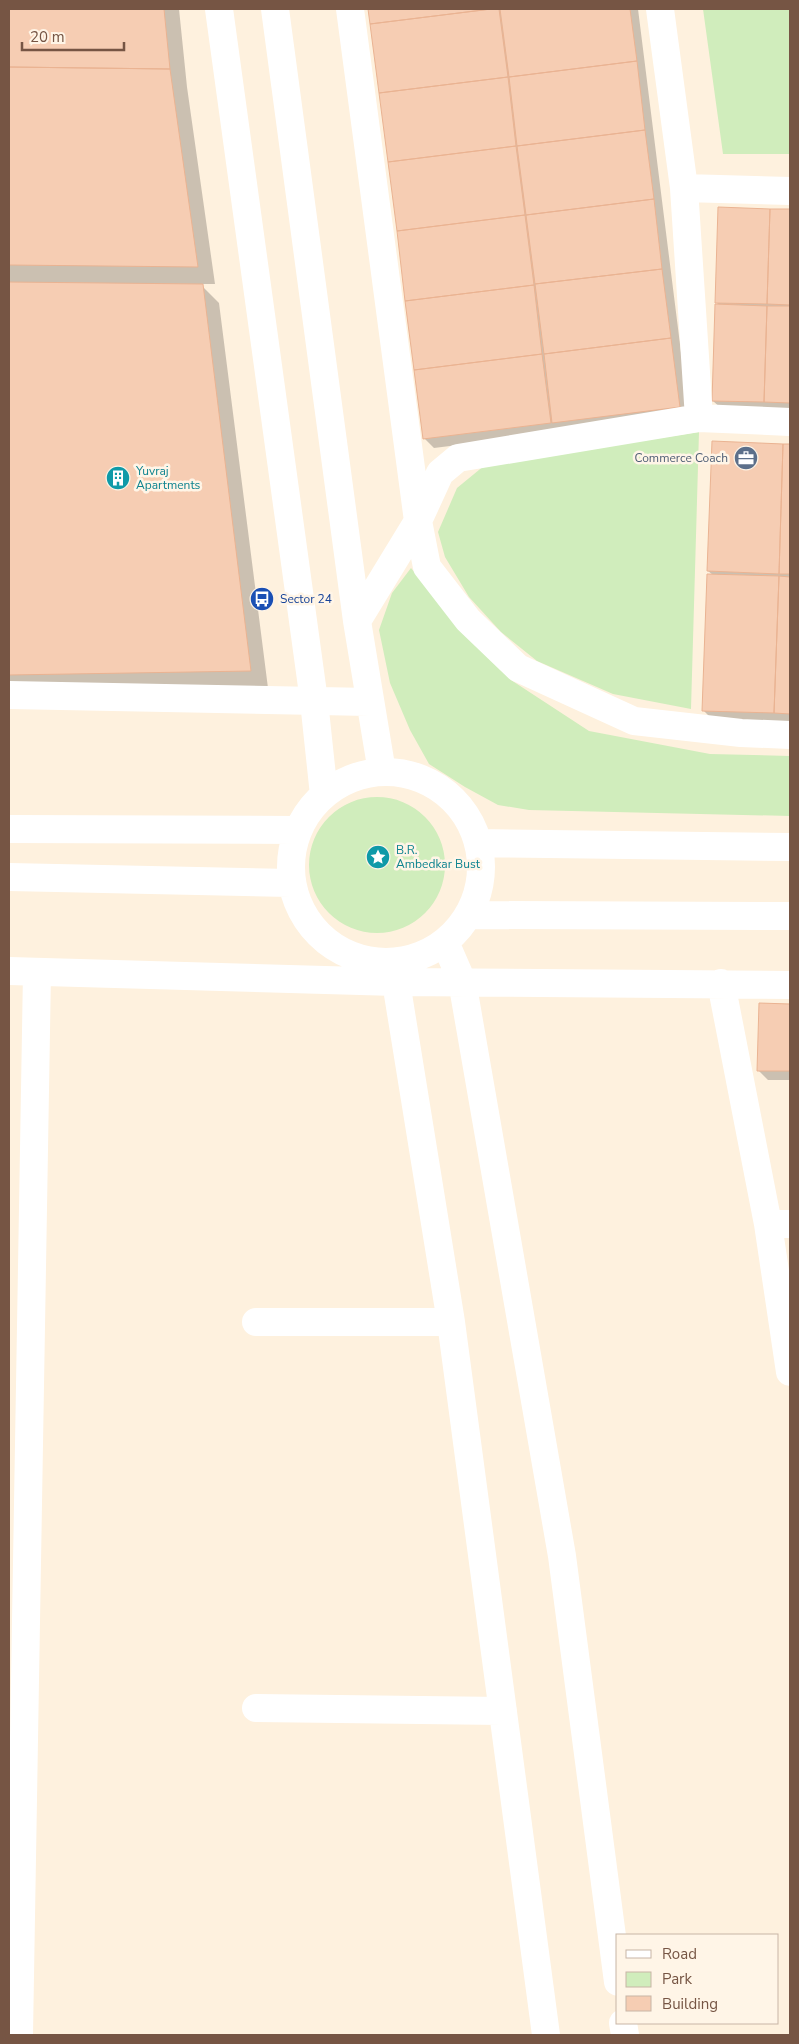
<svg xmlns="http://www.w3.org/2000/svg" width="799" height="2044" viewBox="0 0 799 2044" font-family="'Nunito Sans',sans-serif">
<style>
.green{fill:#d0edbc}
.shadow{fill:#0003}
.building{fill:#f6cdb3;stroke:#eab392}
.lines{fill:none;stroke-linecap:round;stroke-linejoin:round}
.minor{stroke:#fff;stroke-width:28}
.labels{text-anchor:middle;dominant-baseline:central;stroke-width:5;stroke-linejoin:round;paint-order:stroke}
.service-label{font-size:12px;fill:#4e5e75;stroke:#fff5e7;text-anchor:end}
.culture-label{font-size:12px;fill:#0d838f;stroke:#fff5e7;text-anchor:start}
.transit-label{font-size:12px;fill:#164399;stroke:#fff5e7;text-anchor:start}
</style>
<rect width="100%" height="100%" fill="#fef1de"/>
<path class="green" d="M703,9H790V154H723Z
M699,432L691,709L613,694L537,661L501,632L469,597L445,557L438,532L457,488L485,465Z
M411,568L450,616L511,680L589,731L710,754L790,756V816L529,810L498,805L465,787L429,764L410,730L390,683L379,630L392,593Z
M309 865a68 68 0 1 1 136 0a68 68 0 1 1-136 0Z"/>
<path class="shadow" d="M9,9H179L187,87L215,284H200L219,303L268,688L9,691Z
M370,9H638L689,416L434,448L424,438Z
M719,208L790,210V412L723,410L713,401L719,305L716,302Z
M713,442L790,445V723L713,720L703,710L713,575L708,571Z
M760,1004L790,1005V1080H768L758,1070Z"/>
<path class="building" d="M9,9H164L170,69L9,67Z
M368,9H491L370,24Z
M491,9H499L508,77L379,93L370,24Z
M500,9H630L637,61L509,77Z
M637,61L645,130L517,146L509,77Z
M9,67L170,69L198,267L9,265Z
M508,77L516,146L388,162L379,93Z
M645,130L654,199L526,215L517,146Z
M516,146L525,215L397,231L388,162Z
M654,199L662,269L535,284L526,215Z
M718,207L770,209L767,304L715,303Z
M770,209H790V305L767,304Z
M525,215L534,285L405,301L397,231Z
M662,269L671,338L544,354L535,284Z
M9,282L203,284L251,671L9,675Z
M534,285L542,354L414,370L405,301Z
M715,304L767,306L764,402L712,401Z
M767,306H790V403L764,402Z
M671,338L680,407L552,423L544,354Z
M542,354L551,423L423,439L414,370Z
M712,441L783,444L779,574L707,571Z
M783,444H790V574H779Z
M707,574L779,576L774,713L702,711Z
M779,576L790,577V714L774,713Z
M759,1003L790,1004V1071H757Z"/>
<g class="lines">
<path class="minor" d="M219,9L314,701L324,795
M275,9L357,621L382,772
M350,9L418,521L427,567L468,620L518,668L634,721L741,733L790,735
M660,9L684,188L699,418
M684,188L790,191
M357,621L418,521L440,473L458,458L699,418L790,422
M9,695L370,702
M291 867a95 95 0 1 1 190 0a95 95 0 1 1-190 0Z
M9,829L297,830
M478,843L790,847
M9,877L291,883
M469,915L790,916
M445,942L462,981L562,1556L618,1982
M378,962L396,982L451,1322L546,2035
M9,971L396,982L790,985
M721,983L768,1224L790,1372
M768,1224H790
M256,1322H451
M256,1708L503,1711
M623,2023L625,2035
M19,2035L37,972"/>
</g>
<defs>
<g id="office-disc" transform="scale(1.25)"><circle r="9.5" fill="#5c6f8a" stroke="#fff5e7"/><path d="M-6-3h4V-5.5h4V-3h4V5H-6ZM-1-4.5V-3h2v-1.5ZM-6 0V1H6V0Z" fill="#fff"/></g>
<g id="building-disc" transform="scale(1.25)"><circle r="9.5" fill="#0f9aa8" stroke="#fff5e7"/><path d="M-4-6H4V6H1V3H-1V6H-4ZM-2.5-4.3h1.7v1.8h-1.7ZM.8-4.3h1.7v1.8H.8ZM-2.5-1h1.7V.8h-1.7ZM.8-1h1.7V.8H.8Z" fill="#fff"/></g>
<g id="bus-disc" transform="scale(1.25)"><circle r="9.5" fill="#1a4fb4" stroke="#fff5e7"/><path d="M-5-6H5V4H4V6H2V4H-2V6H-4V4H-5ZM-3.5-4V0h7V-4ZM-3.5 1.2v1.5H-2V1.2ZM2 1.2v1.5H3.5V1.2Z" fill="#fff"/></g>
<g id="sight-disc" transform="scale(1.25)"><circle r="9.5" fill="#0f9aa8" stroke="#fff5e7"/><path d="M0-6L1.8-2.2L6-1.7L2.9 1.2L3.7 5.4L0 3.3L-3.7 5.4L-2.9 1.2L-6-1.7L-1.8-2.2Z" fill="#fff"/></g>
</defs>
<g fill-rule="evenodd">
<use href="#office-disc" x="746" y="458"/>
<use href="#building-disc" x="118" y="478"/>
<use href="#bus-disc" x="262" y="599"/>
<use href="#sight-disc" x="378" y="857"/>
</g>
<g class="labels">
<g class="service-label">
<text x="728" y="458">Commerce Coach</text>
</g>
<g class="culture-label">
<text x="136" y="471">Yuvraj<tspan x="136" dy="14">Apartments</tspan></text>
<text x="396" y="850">B.R.<tspan x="396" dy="14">Ambedkar Bust</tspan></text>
</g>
<g class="transit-label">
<text x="280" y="599">Sector 24</text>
</g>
</g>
<rect width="799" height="2044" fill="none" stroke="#765544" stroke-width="20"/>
<rect x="616" y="1934" width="162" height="90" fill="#fff5e7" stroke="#c8b5a6"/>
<rect x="626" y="1950" width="25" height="8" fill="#ffffff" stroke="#c8b5a6"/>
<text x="662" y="1959" font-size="15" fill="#765544">Road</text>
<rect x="626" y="1972" width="25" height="15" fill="#d0edbc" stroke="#c8b5a6"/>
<text x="662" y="1984" font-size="15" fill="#765544">Park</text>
<rect x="626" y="1996" width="25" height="15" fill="#f6cdb3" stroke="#c8b5a6"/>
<text x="662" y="2009" font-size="15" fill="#765544">Building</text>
<path d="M22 42v8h102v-8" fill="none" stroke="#765544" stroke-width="2.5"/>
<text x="30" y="42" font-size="15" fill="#765544" stroke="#fff5e7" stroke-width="4" paint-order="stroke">20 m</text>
</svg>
